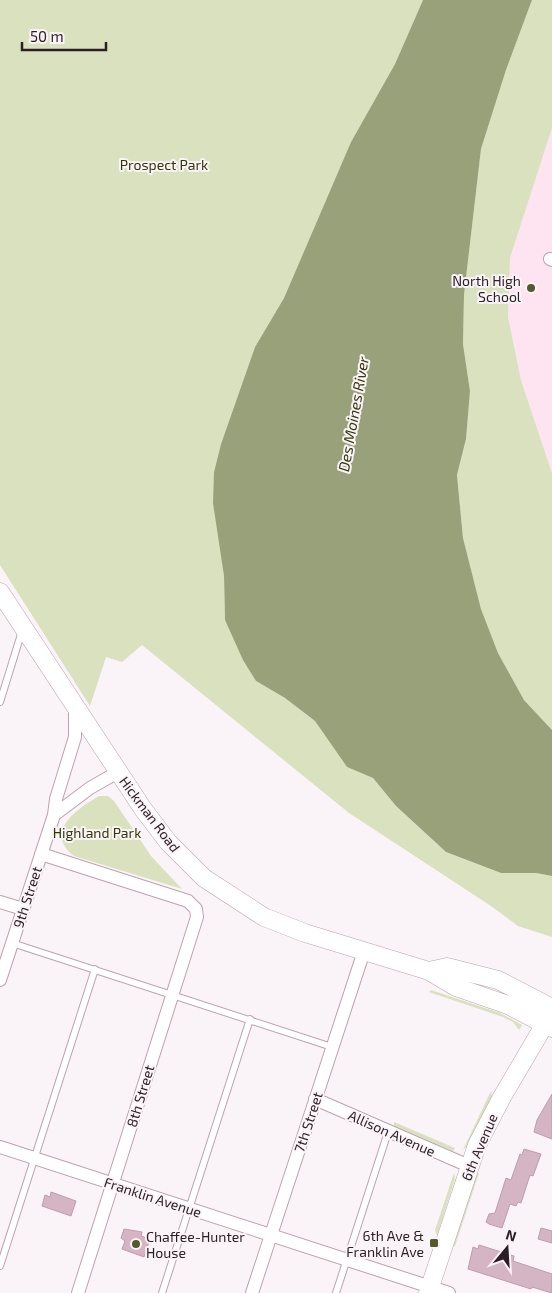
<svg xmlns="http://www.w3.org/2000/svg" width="552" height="1293" viewBox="0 0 552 1293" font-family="'Exo 2',sans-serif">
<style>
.built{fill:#fee4f1}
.green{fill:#dae1bf}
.water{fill:#99a17a}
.building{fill:#d5b4c4;stroke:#be9dad}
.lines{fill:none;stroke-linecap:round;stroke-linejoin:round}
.service-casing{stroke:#c1a0b0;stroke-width:8}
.minor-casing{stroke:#c1a0b0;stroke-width:14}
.secondary-casing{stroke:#c1a0b0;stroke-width:19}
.service{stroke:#fff;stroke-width:6}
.minor{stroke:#fff;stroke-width:12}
.secondary{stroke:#fff;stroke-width:18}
.poi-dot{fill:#525b29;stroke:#faf3f7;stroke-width:2}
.labels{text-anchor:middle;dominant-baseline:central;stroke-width:4;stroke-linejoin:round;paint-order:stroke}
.park-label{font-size:14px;fill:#313807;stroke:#faf3f7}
.poi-label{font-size:14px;fill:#2b1e25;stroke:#faf3f7;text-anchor:end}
.street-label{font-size:14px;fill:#2b1e25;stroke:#faf3f7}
.water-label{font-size:15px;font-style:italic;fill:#333a09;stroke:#faf3f7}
</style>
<rect width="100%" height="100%" fill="#faf3f7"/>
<path class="built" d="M552,128V473L521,380L508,317L510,258Z"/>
<path class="green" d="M0,0H423L395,64L351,142L284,298L255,347L221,444L214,472L224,576L225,620L256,681L285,698L315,721L347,767L373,778L396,806L446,852L501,873H536L552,876V937L518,926L491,906L349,813L142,645L122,662L106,657L90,706L0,565Z
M532,0H552V128L510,258L508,317L521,380L552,473V730L524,700L498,653L481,609L463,538L457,475L466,439L470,391L463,344L464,295L481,149L506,70Z
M99,796H108L114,801L151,856L182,889L74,856C43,832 77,809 99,796Z
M431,990L500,1013L522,1025L519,1030L513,1022L503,1017L429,992Z
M491,1091L492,1096L468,1145L463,1150Z
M394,1122L455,1148L453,1151L394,1126Z
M454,1173L455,1179L437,1235L435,1230Z
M479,1173L455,1246L451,1247L475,1174Z"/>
<path class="water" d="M423,0H532L506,70L481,149L464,295L463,344L470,391L466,439L457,475L463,538L481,609L498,653L524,700L552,730V876L536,873H501L446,852L396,806L373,778L347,767L315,721L285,698L256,681L243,660L225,620L224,576L213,503L214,472L221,444L255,347L284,298L351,142L395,64Z"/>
<path class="building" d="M552,1094V1139L534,1132L537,1120Z
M524,1149L541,1154L533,1176L530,1175L521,1203L518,1202L516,1206L510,1204L502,1228L489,1224L486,1222L489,1214L495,1213L506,1178L511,1180L520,1154L522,1155Z
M51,1192L76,1201L71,1216L42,1206L45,1195L50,1197Z
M541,1228L552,1231V1243L538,1239Z
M124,1229L142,1232L141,1236L150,1239L144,1257L122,1249L125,1241L121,1238Z
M479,1245L514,1256L513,1261L552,1274V1293L532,1287L531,1289L468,1269L473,1247L478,1249Z"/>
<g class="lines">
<g class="service-casing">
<path id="service" d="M0,702L22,631
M12,943L332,1047
M0,1266L95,969
M162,1293L250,1019
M336,1293L388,1132"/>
</g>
<g class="minor-casing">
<path id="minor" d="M550,259L552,260
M54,815L90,788L118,772
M41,854L188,901L196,909L197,917L78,1293
M0,902L23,909
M0,980L54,815L56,799L75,737V707
M315,1099L469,1166
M0,1147L449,1293
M252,1293L364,951"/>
</g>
<g class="secondary-casing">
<path id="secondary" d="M0,592L143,809L168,842L204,878L264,917L305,933L429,971L456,987L508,1005L552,1028
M429,971L447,967L498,980L552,1008
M428,1293L477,1145L502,1097L552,1012"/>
</g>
<use href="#service" class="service"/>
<use href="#minor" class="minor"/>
<use href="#secondary" class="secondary"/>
</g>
<g class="poi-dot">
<circle cx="531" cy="288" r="5"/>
<rect x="429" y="1238" width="10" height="10" rx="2.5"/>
<circle cx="136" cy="1244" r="5"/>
</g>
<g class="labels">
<g class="park-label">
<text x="164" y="164">Prospect Park</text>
<text x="97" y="832">Highland Park</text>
</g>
<g class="poi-label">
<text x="521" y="280">North High<tspan x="521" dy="16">School</tspan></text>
<text x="424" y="1235">6th Ave &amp;<tspan x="424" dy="16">Franklin Ave</tspan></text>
<text x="146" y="1236" text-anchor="start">Chaffee-Hunter<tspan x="146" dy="16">House</tspan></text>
</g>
<g class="street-label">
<text transform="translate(150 814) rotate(53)">Hickman Road</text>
<text transform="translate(27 897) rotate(-72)">9th Street</text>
<text transform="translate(140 1096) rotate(-73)">8th Street</text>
<text transform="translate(308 1122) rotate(-72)">7th Street</text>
<text transform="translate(392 1133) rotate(24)">Allison Avenue</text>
<text transform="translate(479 1147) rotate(-67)">6th Avenue</text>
<text transform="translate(153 1197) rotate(18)">Franklin Avenue</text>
</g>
<g class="water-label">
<text transform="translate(353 414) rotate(-80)">Des Moines River</text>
</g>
</g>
<g transform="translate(507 1248) rotate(18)" stroke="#faf3f7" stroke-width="4" paint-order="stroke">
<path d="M0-4L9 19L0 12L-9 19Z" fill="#2b1e25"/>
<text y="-8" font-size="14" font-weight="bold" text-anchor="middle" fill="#2b1e25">N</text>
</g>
<path d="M22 42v8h84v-8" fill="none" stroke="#2b1e25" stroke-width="2.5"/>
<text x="30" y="42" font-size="15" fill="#2b1e25" stroke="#faf3f7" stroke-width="4" paint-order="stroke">50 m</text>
</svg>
